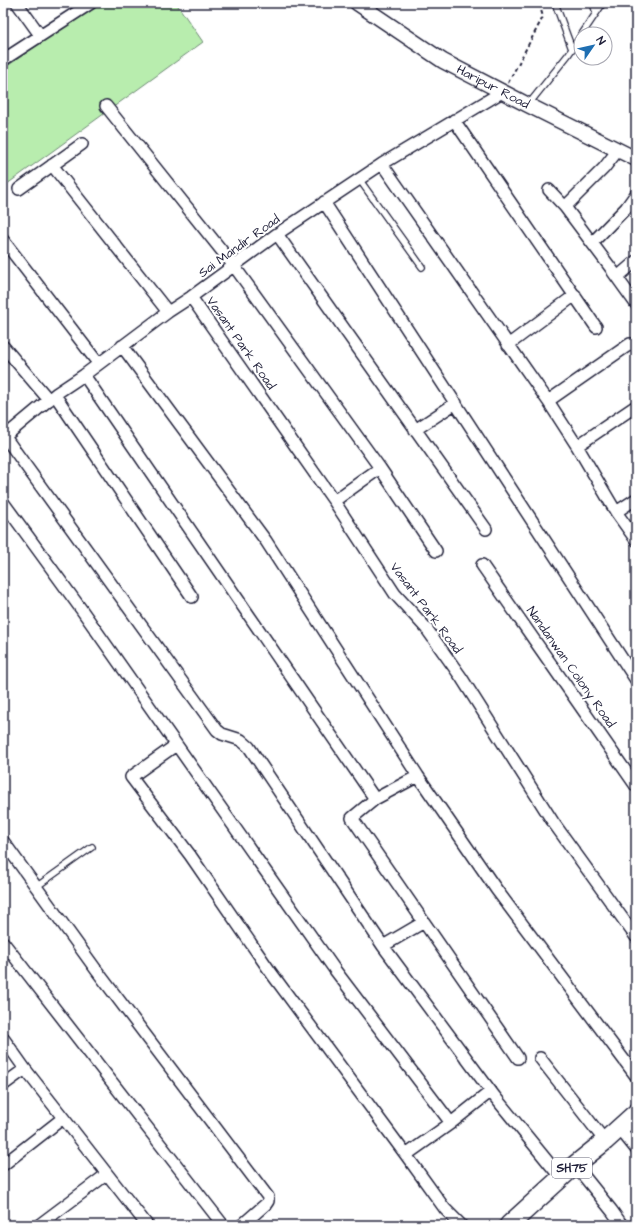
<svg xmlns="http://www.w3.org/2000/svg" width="639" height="1228" viewBox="0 0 639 1228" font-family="'Architects Daughter',sans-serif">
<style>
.green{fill:#b8edae;stroke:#6d8874}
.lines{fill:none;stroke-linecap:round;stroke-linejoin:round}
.service-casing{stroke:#22223b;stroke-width:8}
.minor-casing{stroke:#22223b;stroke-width:14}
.tertiary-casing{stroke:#22223b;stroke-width:17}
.primary-casing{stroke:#22223b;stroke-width:21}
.path{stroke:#22223b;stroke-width:2;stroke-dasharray:4 3;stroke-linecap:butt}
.service{stroke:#fff;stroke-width:5.5}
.minor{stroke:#fff;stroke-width:11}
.tertiary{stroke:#fff;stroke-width:14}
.primary{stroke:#fff;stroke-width:18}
.labels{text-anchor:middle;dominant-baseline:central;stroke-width:4;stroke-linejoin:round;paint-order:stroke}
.shield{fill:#fff;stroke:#646476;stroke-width:1}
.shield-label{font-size:12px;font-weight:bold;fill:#22223b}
.street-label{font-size:13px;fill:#22223b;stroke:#fff}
</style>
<rect width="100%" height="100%" fill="#fff"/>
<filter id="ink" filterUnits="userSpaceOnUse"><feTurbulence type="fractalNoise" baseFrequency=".025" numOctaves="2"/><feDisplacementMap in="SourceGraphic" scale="8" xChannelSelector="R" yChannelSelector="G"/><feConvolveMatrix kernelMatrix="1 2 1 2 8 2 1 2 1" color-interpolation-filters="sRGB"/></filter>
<g filter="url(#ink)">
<path class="green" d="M98,3H176L203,42L3,187V69Z"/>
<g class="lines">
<g class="service-casing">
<path id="service" d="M555,3L572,49
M593,3L596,13
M582,34L603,3
M528,105L568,55L581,36
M359,179L422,267
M36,887L92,847"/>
</g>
<g class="minor-casing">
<path id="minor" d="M17,3L40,35
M3,60L91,3
M106,106L234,266L380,468L436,551
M454,120L596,327
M382,164L548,401L577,446L616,512L636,540
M52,165L168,312
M19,189L82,144
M549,190L565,207L616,275L621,274L636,261
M324,202L636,680
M565,207L604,168L618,150
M277,234L486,529
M3,240L98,363
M592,243L626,208L636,194
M613,272L636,304
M191,297L334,501L395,594L426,628L461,677L553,822L636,937
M508,345L575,295
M3,346L49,400
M122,346L266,541L418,776L496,889L636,1076
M84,375L375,799L352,818L518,1058
M55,395L192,597
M548,401L630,344
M415,430L456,403
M5,437L217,730L222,734L241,740L249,747L383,946L495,1097L561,1178
M3,438L57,393L84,375L168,312L191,297L277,234L382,164L502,92
M577,446L636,406
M334,501L380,468
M3,502L81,609L335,970L451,1123
M616,512L636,499
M482,565L636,786
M176,745L131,777L190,855L272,974L406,1155L445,1209L461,1225
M375,799L418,776
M3,841L97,971L268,1197V1201L266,1204L242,1225
M3,942L223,1225
M383,946L424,922
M3,1038L25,1069L147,1225
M540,1058L605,1141
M3,1085L25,1069
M619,1128L636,1149
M406,1155L451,1123L490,1092
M3,1165L63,1118
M575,1165L612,1211L622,1225
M39,1225L107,1174"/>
</g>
<g class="tertiary-casing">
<g id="tertiary">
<path id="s1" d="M357,3L443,61L528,105L636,159"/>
</g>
</g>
<g class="primary-casing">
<path id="primary" d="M509,1225L575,1165L605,1141L636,1113"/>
</g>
<path class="path" d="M508,83L543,17L539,3"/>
<use href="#service" class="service"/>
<use href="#minor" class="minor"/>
<use href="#tertiary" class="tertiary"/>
<use href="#primary" class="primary"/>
</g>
</g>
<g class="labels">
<rect class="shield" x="552" y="1158" width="40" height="20" rx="3"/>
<g class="shield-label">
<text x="572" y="1168">SH75</text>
</g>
<g class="street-label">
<text stroke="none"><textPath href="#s1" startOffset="160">Haripur Road</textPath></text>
<text transform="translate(239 246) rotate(-36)">Sai Mandir Road</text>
<text transform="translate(241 343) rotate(55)">Vasant Park Road</text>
<text transform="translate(426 608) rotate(53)">Vasant Park Road</text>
<text transform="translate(571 667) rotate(55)">Nandanwan Colony Road</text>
</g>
</g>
<rect width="639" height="1228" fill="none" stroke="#fff" stroke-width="16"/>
<rect x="8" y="8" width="623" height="1212" fill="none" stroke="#22223b" stroke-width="1.5" filter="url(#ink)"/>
<g transform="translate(593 46) rotate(56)"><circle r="19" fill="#ffffff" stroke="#a7a7b1"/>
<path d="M0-3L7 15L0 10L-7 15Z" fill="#1f6fb2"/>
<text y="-6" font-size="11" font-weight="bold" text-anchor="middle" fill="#22223b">N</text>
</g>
</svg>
